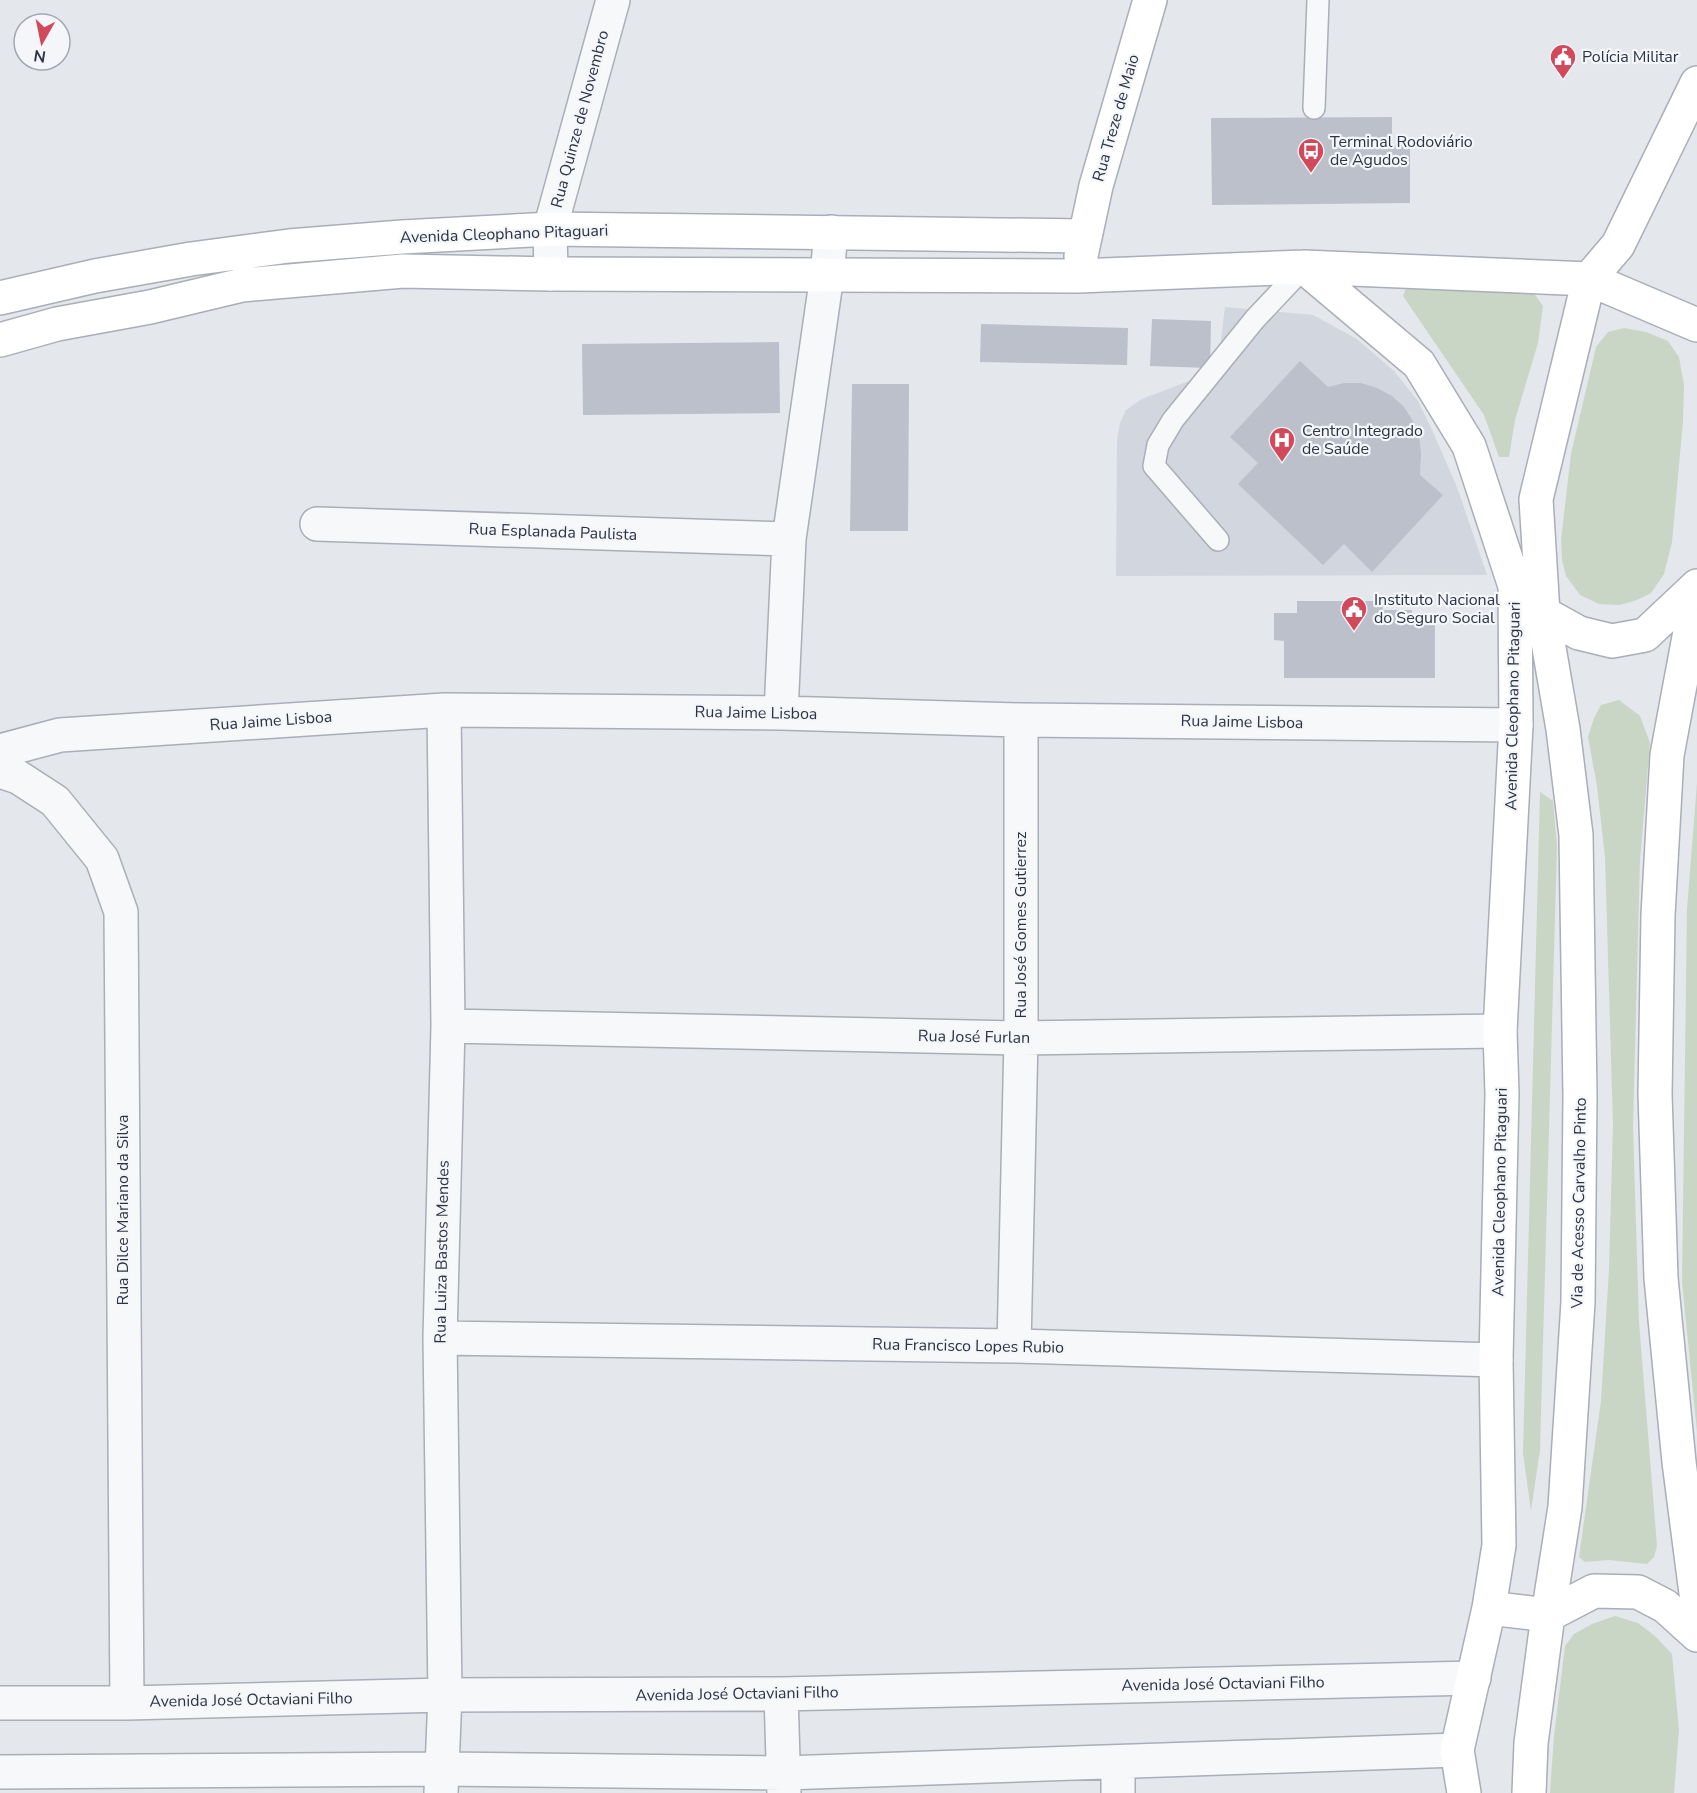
<svg xmlns="http://www.w3.org/2000/svg" width="1697" height="1793" viewBox="0 0 1697 1793" font-family="'Nunito Sans',sans-serif">
<style>
.built{fill:#d2d6de}
.green{fill:#c9d6c5}
.building{fill:#bbc0ca}
.lines{fill:none;stroke-linecap:round;stroke-linejoin:round}
.lane-casing{stroke:#a9aeb7;stroke-width:24}
.street-casing{stroke:#a9aeb7;stroke-width:36}
.secondary-casing{stroke:#a9aeb7;stroke-width:36}
.lane{stroke:#f7f8fa;stroke-width:21}
.street{stroke:#f7f8fa;stroke-width:33}
.secondary{stroke:#fff;stroke-width:33}
.labels{text-anchor:middle;dominant-baseline:central;stroke-width:4.5;stroke-linejoin:round;paint-order:stroke}
.poi-label{font-size:16px;fill:#2b3445;stroke:#f4f6f9;text-anchor:start}
.street-label{font-size:16px;fill:#2b3445;stroke:#f4f6f9}
</style>
<rect width="100%" height="100%" fill="#e4e7ec"/>
<path class="built" d="M1225,307L1313,315L1357,339L1394,371L1418,401L1433,432L1457,487L1487,575L1116,576L1117,440L1120,423L1126,410L1142,399L1210,373L1218,364Z"/>
<path class="green" d="M1407,286L1533,292L1543,306L1538,343L1515,420L1509,457H1499L1484,415L1403,296Z
M1624,328L1646,332L1668,341L1679,357L1684,385L1683,421L1672,542L1664,574L1651,593L1637,600L1620,605L1599,604L1580,595L1566,576L1562,560L1561,540L1571,454L1596,347L1608,332Z
M1619,700L1640,716L1650,743L1640,860L1633,1127L1639,1322L1657,1546L1654,1557L1647,1564L1609,1560L1585,1562L1579,1557L1601,1401L1609,1269L1613,1125L1605,857L1597,786L1588,737L1594,718L1601,705Z
M1697,783V1432L1682,1282L1687,909Z
M1540,792L1553,801L1557,846L1540,1450L1531,1511L1523,1453Z
M1615,1616L1638,1623L1655,1636L1672,1654L1679,1730L1674,1793H1550L1554,1736L1565,1646L1574,1634L1592,1624Z"/>
<path class="building" d="M1392,117V145H1410V203L1212,205L1211,118Z
M1152,319L1211,321L1210,368L1150,366Z
M981,324L1128,328L1127,365L980,362Z
M779,342L780,413L583,415L582,344Z
M1300,361L1328,387L1344,383H1361L1377,388L1392,396L1404,407L1413,421L1419,436L1421,453L1420,475L1443,495L1372,572L1344,544L1323,565L1238,484L1258,463L1230,437Z
M852,384H909L908,531H850Z
M1297,601H1382L1383,610H1412V624H1435V678H1284V641L1274,640V613H1297Z"/>
<g class="lines">
<g class="lane-casing">
<path id="lane" d="M1314,108L1318,0
M1218,540L1154,466L1158,445L1173,420L1255,319L1304,267"/>
</g>
<g class="street-casing">
<path id="street" d="M551,274L550,229L613,0
M317,524L789,539
M781,713L789,539L827,275L831,232
M0,751L60,735L444,710L781,713L1021,720L1516,725
M0,771L18,777L55,801L102,859L121,912L127,1703
M448,1026L1021,1038L1500,1031
M440,1338L1014,1346L1496,1360
M1014,1346L1021,1038V720
M781,1694L784,1793
M0,1703H127L445,1695L781,1694L1474,1678
M1118,1762V1793
M0,1772L441,1769L784,1773L1457,1750
M441,1793L445,1695L440,1338L448,1026L444,710"/>
</g>
<g class="secondary-casing">
<path id="secondary" d="M1081,256L1096,186L1150,0
M1304,267L1419,364L1469,446L1515,586L1543,613L1579,633L1612,641L1645,635L1697,586
M0,298L95,276L191,259L289,246L402,237L550,229L1084,236
M0,340L57,324L150,307L242,285L403,271L551,274L1078,276L1304,267L1589,279L1697,325
M1697,594L1667,755L1658,915L1655,1094L1661,1278L1679,1462L1697,1601
M1489,1608L1548,1615L1594,1591L1638,1592L1665,1606L1697,1635
M1464,1793L1457,1750L1489,1608L1499,1545L1496,1360L1502,1094L1500,1031L1516,725L1515,586
M1529,1793L1531,1743L1548,1615L1565,1507L1578,1302L1580,1096L1576,835L1563,729L1543,613L1536,499L1589,279L1618,245L1697,83"/>
</g>
<use href="#lane" class="lane"/>
<use href="#street" class="street"/>
<use href="#secondary" class="secondary"/>
</g>
<defs>
<g id="civic-pin" transform="scale(1.35)"><path d="M0 17L-7.5 6A9.5 9.5 0 1 1 7.5 6Z" fill="#d1495b" stroke="#f4f6f9"/><path d="M-.6-6.5H3V-4.5H.6V-3L4-1V1h2V6H-6V1h2V-1L-.6-3ZM-1.2 2.5V6h2.4V2.5Z" fill="#fff"/></g>
<g id="bus-pin" transform="scale(1.35)"><path d="M0 17L-7.5 6A9.5 9.5 0 1 1 7.5 6Z" fill="#d1495b" stroke="#f4f6f9"/><path d="M-5-6H5V4H4V6H2V4H-2V6H-4V4H-5ZM-3.5-4V0h7V-4ZM-3.5 1.2v1.5H-2V1.2ZM2 1.2v1.5H3.5V1.2Z" fill="#fff"/></g>
<g id="hospital-pin" transform="scale(1.35)"><path d="M0 17L-7.5 6A9.5 9.5 0 1 1 7.5 6Z" fill="#d1495b" stroke="#f4f6f9"/><path d="M-5-5h3v3.5h4V-5h3V5h-3V1.5h-4V5h-3Z" fill="#fff"/></g>
</defs>
<g fill-rule="evenodd">
<use href="#civic-pin" x="1563" y="57"/>
<use href="#bus-pin" x="1311" y="151"/>
<use href="#hospital-pin" x="1282" y="440"/>
<use href="#civic-pin" x="1354" y="609"/>
</g>
<g class="labels">
<g class="poi-label">
<text x="1582" y="57">Polícia Militar</text>
<text x="1330" y="142">Terminal Rodoviário<tspan x="1330" dy="18">de Agudos</tspan></text>
<text x="1302" y="431">Centro Integrado<tspan x="1302" dy="18">de Saúde</tspan></text>
<text x="1374" y="600">Instituto Nacional<tspan x="1374" dy="18">do Seguro Social</tspan></text>
</g>
<g class="street-label">
<text transform="translate(1116 118) rotate(-74)">Rua Treze de Maio</text>
<text transform="translate(580 119) rotate(-75)">Rua Quinze de Novembro</text>
<text transform="translate(504 234) rotate(-2)">Avenida Cleophano Pitaguari</text>
<text transform="translate(553 532) rotate(2)">Rua Esplanada Paulista</text>
<text transform="translate(1513 706) rotate(-89)">Avenida Cleophano Pitaguari</text>
<text transform="translate(756 713) rotate(1)">Rua Jaime Lisboa</text>
<text transform="translate(271 721) rotate(-4)">Rua Jaime Lisboa</text>
<text transform="translate(1242 722) rotate(1)">Rua Jaime Lisboa</text>
<text transform="translate(1021 925) rotate(-90)">Rua José Gomes Gutierrez</text>
<text transform="translate(974 1037) rotate(1)">Rua José Furlan</text>
<text transform="translate(1500 1192) rotate(-89)">Avenida Cleophano Pitaguari</text>
<text transform="translate(1579 1203) rotate(-89)">Via de Acesso Carvalho Pinto</text>
<text transform="translate(123 1210) rotate(-90)">Rua Dilce Mariano da Silva</text>
<text transform="translate(442 1252) rotate(-89)">Rua Luiza Bastos Mendes</text>
<text transform="translate(968 1346) rotate(1)">Rua Francisco Lopes Rubio</text>
<text transform="translate(1223 1684) rotate(-1)">Avenida José Octaviani Filho</text>
<text transform="translate(737 1694) rotate(-1)">Avenida José Octaviani Filho</text>
<text transform="translate(251 1700) rotate(-1)">Avenida José Octaviani Filho</text>
</g>
</g>
<g transform="translate(42 42) rotate(189)"><circle r="28" fill="#f4f6f9" stroke="#a4a8b1" stroke-width="1.5"/>
<path d="M0-4.5L10 22L0 15L-10 22Z" fill="#d1495b"/>
<text y="-9" font-size="16" font-weight="bold" text-anchor="middle" fill="#2b3445">N</text>
</g>
</svg>
